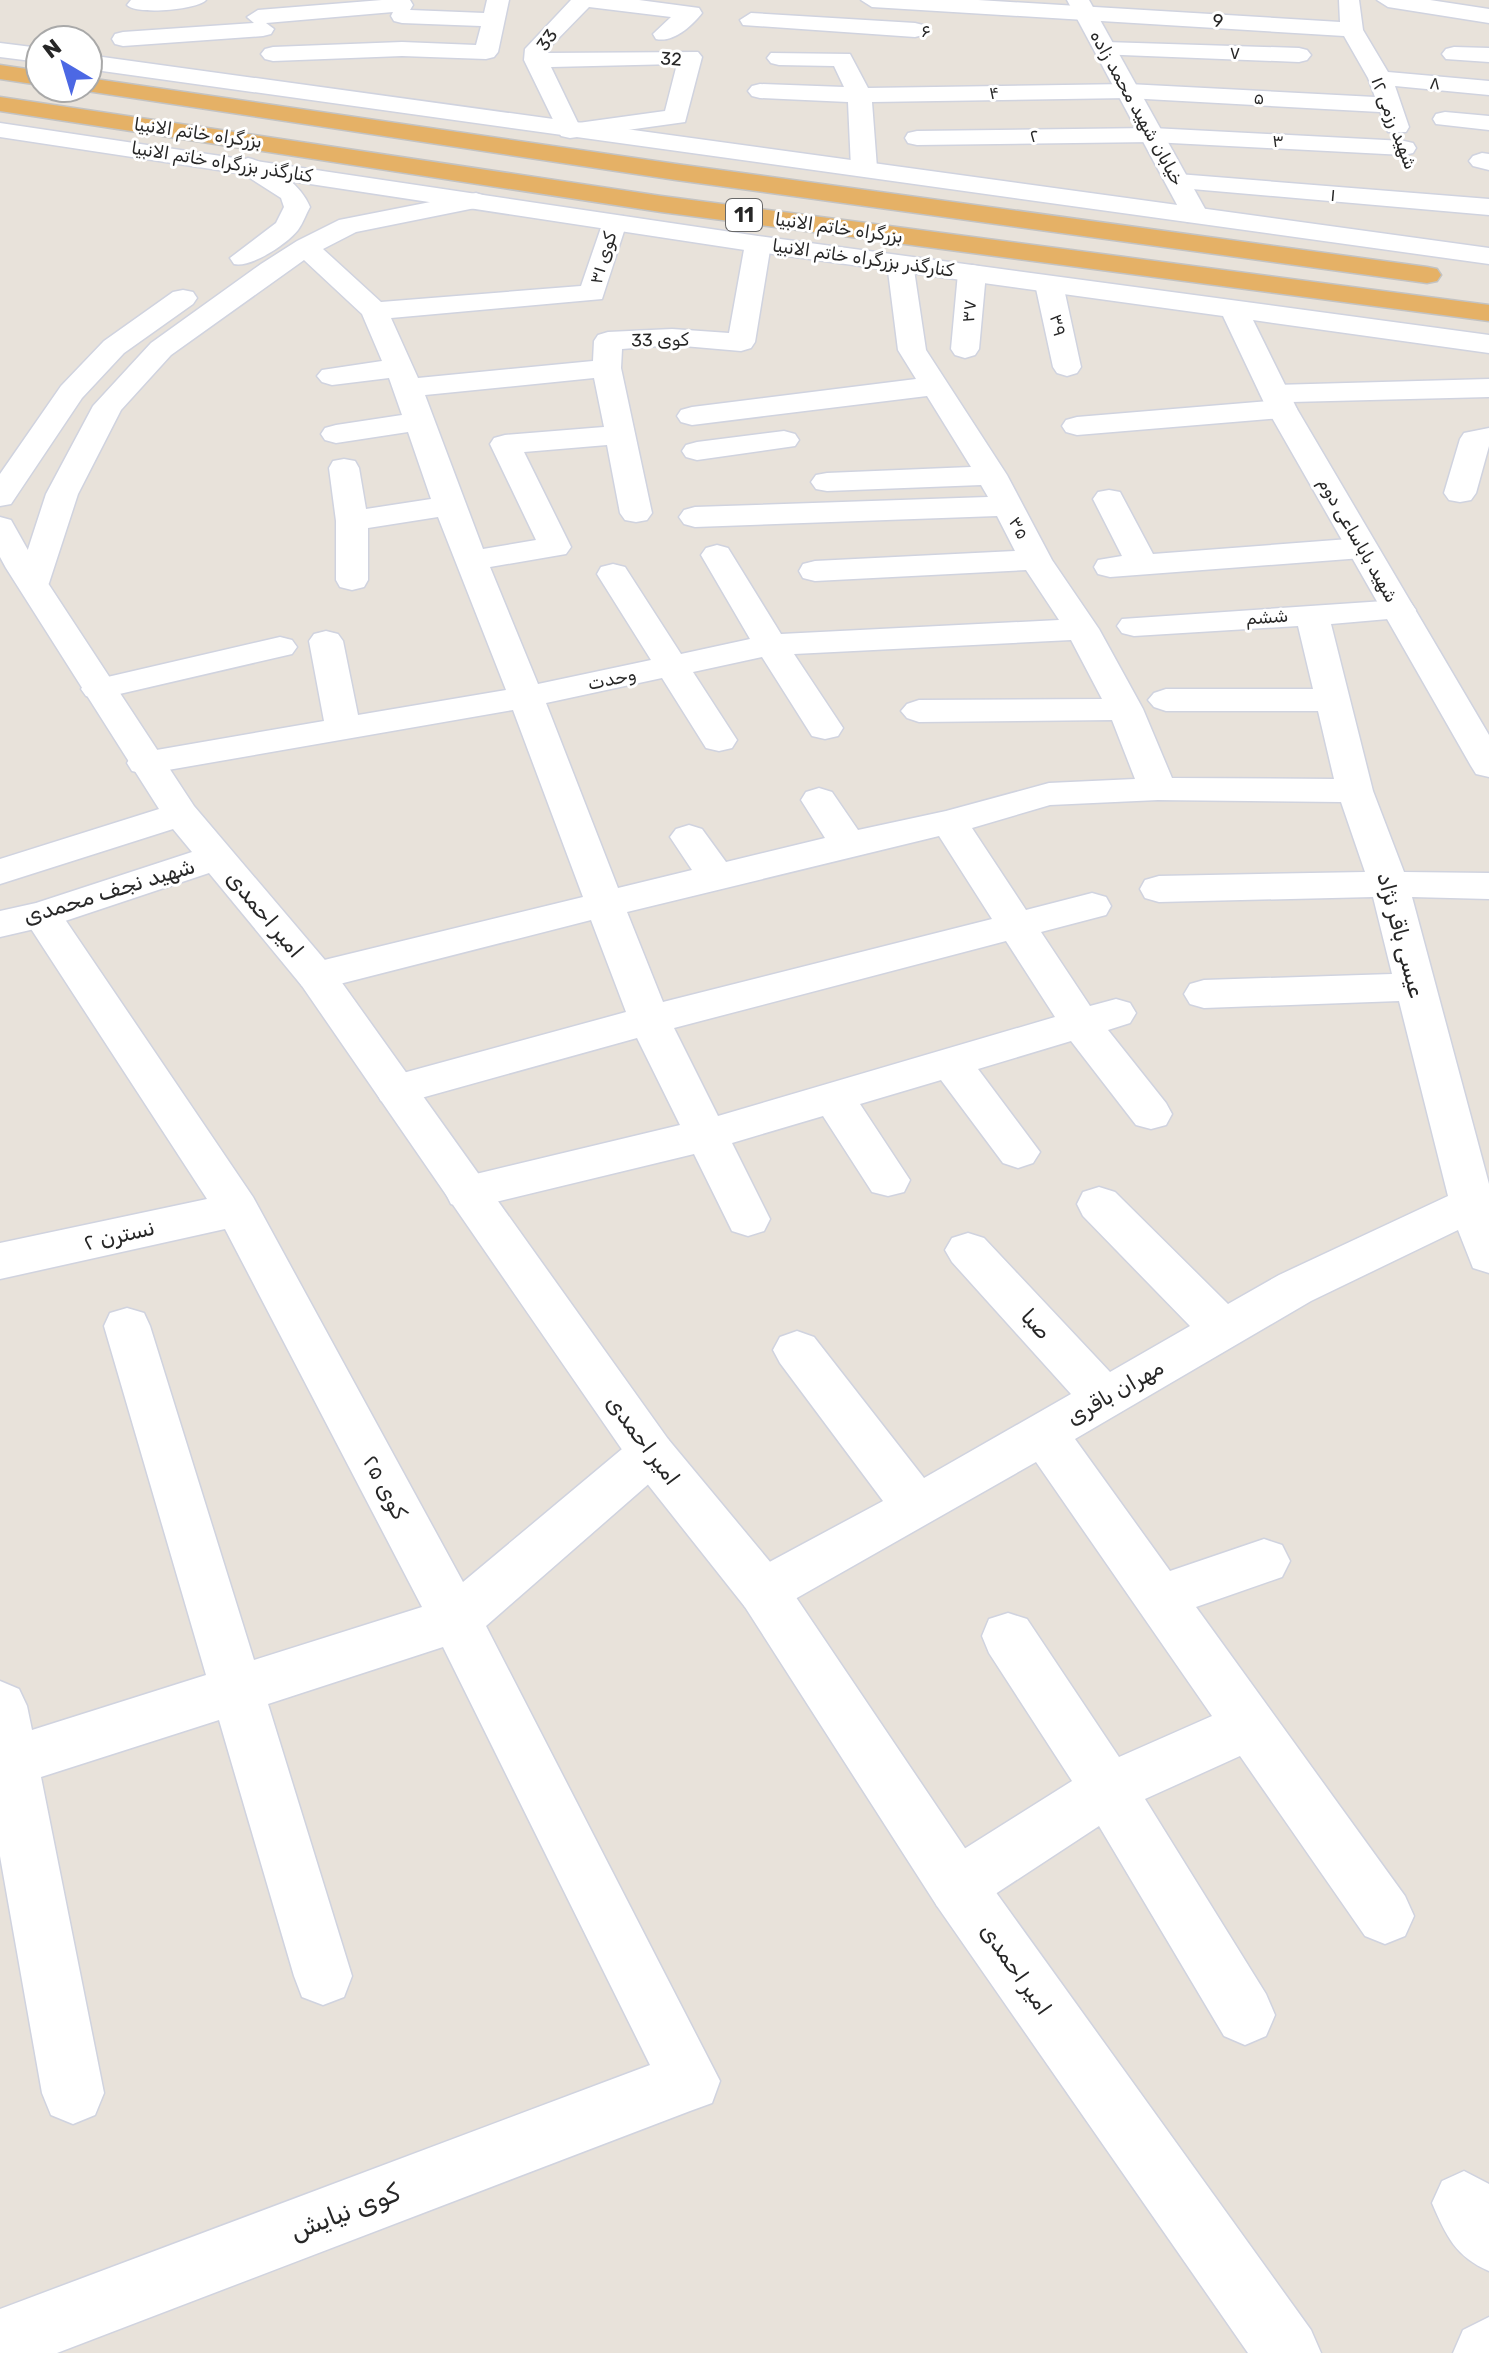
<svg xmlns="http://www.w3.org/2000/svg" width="1489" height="2353" viewBox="0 0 1489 2353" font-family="Rubik,Cairo,sans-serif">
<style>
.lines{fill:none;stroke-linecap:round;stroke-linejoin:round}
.minor-casing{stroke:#d0d3df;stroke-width:3}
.tertiary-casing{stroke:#d0d3df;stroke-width:3}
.secondary-casing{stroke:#d0d3df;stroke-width:3}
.trunk-casing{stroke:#c3c3c3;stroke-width:3}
.minor{fill:#fff;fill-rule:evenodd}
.tertiary{fill:#fff;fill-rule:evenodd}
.secondary{fill:#fff;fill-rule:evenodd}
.trunk{fill:#e5b166;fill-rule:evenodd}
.labels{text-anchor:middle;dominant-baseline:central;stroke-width:6;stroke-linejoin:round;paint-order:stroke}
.far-street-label{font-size:18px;fill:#272727;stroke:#fff}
.shield{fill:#fff;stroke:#686868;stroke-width:2}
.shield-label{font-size:20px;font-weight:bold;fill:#272727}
.street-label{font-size:22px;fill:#272727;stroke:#fff}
.near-street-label{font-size:26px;fill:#272727;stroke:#fff}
</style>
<rect width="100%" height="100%" fill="#e8e2da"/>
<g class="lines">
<g class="minor-casing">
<path id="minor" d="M131,0H206C197,10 136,15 127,5Z
M382,0H410L413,5L410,10L484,13L487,0H509L498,52L494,57L486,59L402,56L273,61L265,59L261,54L265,49L273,47L402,42L476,45L481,26L402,23L394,21L391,16L393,12L266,23L274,29L271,34L263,36L123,46L115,44L112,39L115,34L123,32L254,23L247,17L258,10Z
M571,0H639L699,8L702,13C692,26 673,43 656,39L653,34L671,17L589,7L547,50L548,53L698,52L702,57L685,122L570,138L561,136L524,60L525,49ZM677,64L665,111L578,123L551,67Z
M861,0H978L1340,22L1339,0H1359L1363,30L1388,72L1489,81V95L1395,86L1409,127L1406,132H1388L1380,112L1128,98L872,102L877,168L873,173H855L851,168L848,102L760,98L752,96L748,91L752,86L760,84L844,87L834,66L779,65L771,63L767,58L771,53L850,54L868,88L1128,84L1375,97L1368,78L1344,36L872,7Z
M1377,0H1430L1489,9V23L1388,7Z
M751,13L915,23L923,25L926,30L923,35L915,37L743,25L740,20Z
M1105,42L1299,48L1307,50L1311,55L1307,60L1299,62L1097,54L1094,49L1097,44Z
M1454,47L1489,48V62L1446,59L1442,54L1446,49Z
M1445,112L1489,116V130L1436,124L1433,119L1436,114Z
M1152,128L1404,141L1413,143L1416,148L1413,153L1404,155L1152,142L917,145L908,143L905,138L908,133L917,131Z
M1482,153L1489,154V170L1473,166L1469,161L1473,156Z
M248,158C272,164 301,184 310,207C306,214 303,223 298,230C287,244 251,268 234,264L230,258L276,223L284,207L281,198L239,171L235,166L239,161Z
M1178,174L1489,199V215L1169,187L1165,182L1169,177Z
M476,193L485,196L489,201L485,206L356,232L323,249L381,302L581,286L605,216H623L627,222L602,299L391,318L418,378L593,361L594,341L598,335L608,332L672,329L729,333L745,244L749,238H767L771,244L755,342L751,348L741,351L672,345L622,349L621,368L652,513L647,520L636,522L625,520L620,513L607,445L524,452L571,547L566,554L490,567L538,684L651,660L597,574L601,567L613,564L625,567L681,654L750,639L701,555L706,548L717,545L728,548L781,634L1059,620L1026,570L815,581L803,578L799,571L803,564L815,561L1015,551L997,516L695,527L684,524L679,517L684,510L695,507L988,497L981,485L827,491L816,489L811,482L816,475L827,473L971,467L927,396L692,425L681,422L677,416L681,410L692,407L916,379L898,350L887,263L890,257H910L913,263L926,350L1007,475L1052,560L1099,629L1143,709L1172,778L1334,779L1318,711H1166L1154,707L1148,700L1154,693L1166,689H1313L1298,626L1134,636L1122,633L1117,626L1122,619L1399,600L1411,603L1416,610L1411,617L1331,624L1373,791L1404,872L1489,873V899L1412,897L1489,1184V1273L1473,1268L1458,1230L1311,1301L1075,1439L1170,1571L1264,1539L1282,1545L1290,1561L1282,1577L1196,1607L1405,1896L1414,1916L1405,1936L1385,1944L1365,1936L1240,1756L1145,1799L1266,1994L1275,2015L1266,2036L1245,2045L1224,2036L1099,1826L977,1906L957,1914L937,1906L928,1886L937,1866L1072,1781L989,1653L982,1636L989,1619L1008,1613L1027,1619L1119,1757L1212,1716L1036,1462L781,1607L763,1614L745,1607L737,1591L745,1575L883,1501L780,1363L773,1350L780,1337L797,1331L814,1337L924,1478L1071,1394L952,1262L945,1250L952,1238L968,1233L984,1238L1110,1372L1190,1326L1083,1216L1077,1204L1083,1192L1099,1187L1115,1192L1228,1304L1279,1275L1448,1196L1399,1001L1204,1008L1190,1004L1184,994L1190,984L1204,980L1392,974L1373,897L1159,902L1145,898L1140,889L1145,880L1159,876L1365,872L1341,802L1158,800L1050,805L972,828L1026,910L1092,893L1106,897L1111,906L1106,915L1041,932L1090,1006L1116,999L1130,1003L1136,1013L1130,1023L1108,1030L1166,1103L1172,1114L1166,1125L1151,1129L1136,1125L1071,1041L978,1069L1040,1152L1033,1163L1018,1168L1003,1163L941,1080L860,1104L910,1180L904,1192L888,1196L872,1192L823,1116L732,1143L770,1219L764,1231L748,1236L732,1231L694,1154L467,1209L451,1204L445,1192L451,1180L680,1125L637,1038L396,1105L381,1101L375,1090L381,1079L626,1012L591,920L316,990L302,986L296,976L302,966L316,962L583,897L513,710L145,774L132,771L127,763L132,755L145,752L324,721L309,641L314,634L326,631L338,634L343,641L358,715L506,690L438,517L368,528V580L364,587L352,590L340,587L336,580V521L329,468L333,461L344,459L355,461L359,468L366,509L431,499L408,432L336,443L325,440L321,434L325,428L336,425L402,415L389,378L332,385L322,382L317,376L322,370L382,361L362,314L304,260L171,355L121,410L78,494L49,583L45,590L33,593L21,590L17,583L46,494L93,406L151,343L261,264L297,241L339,220ZM594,378L604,427L505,435L494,438L490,444L536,540L483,549L425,395ZM1071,640L1102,699L919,700L907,704L901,711L907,718L919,722L1112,720L1135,779L1049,783L946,811L858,830L832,792L819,788L806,792L801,800L825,838L726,862L702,829L689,825L676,829L670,837L692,870L618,888L546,703L662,678L706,748L719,751L732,748L737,740L693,672L762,657L812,736L825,739L838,736L843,728L794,654ZM939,836L992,919L663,1002L627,912ZM1006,941L1055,1017L718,1116L674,1028Z
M972,265L982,267L986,273L979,349L975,355L965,358L955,355L951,349L958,273L962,267Z
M1049,276L1059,278L1063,284L1081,367L1077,373L1067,376L1057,373L1053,367L1035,284L1039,278Z
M183,290L193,292L197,298L193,304L124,353L82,398L11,504L0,506V474L61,386L104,341L173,292Z
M1489,379V397L1291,402L1297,409L1292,415L1282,418L1077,435L1066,432L1062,426L1066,420L1077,417L1269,401L1260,394L1265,388L1275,385Z
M1489,428V446L1476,493L1471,500L1460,502L1449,500L1444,493L1460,439L1464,433Z
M784,431L795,434L799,440L795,446L697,460L686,457L682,451L686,445L697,442Z
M1109,490L1120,492L1153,554L1362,538L1373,541L1378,548L1373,555L1362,558L1110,577L1098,574L1094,567L1098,560L1122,556L1093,499L1098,492Z
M280,637L292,640L297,647L292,654L98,699L86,696L81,689L86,682Z
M42,902L56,906L253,1197L463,1582L634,1439L651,1433L668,1439L676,1453L668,1467L486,1626L720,2081L712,2103L690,2111L57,2353H0V2309L650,2065L443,1647L268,1704L352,1976L344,1997L323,2005L302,1997L294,1976L219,1720L41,1777L104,2093L95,2115L73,2124L51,2115L42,2093L0,1856V1681L19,1689L27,1706L32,1730L206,1675L104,1326L110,1313L127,1308L144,1313L150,1326L254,1660L422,1607L225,1229L0,1279V1243L207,1199L22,915L28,906Z
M1464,2171L1489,2184V2271C1456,2257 1446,2236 1432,2203L1442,2181Z
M1489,2317V2353H1453L1463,2330Z"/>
</g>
<g class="tertiary-casing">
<path id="tertiary" d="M1067,0H1089L1209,216L1205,222H1187L1183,216Z"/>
</g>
<g class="secondary-casing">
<path id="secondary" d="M0,43L40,48V62L0,57Z
M88,55L1489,248V264L88,69Z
M0,123L758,236L1489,335V353L1253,320L1297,409L1489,735V777L1476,774L1471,766L1267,409L1223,316L758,252L0,137Z
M0,517L11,520L38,568L194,806L330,966L668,1439L781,1575L977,1866L1311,2330L1321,2353H1248L937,1906L745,1607L634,1467L302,986L209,873L56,924L0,937V911L36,903L192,852L173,829L0,884V859L159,809L6,568L0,557Z"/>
</g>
<g class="trunk-casing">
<path id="trunk" d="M0,65L40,71V85L0,79Z
M88,78L676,164L1427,267L1437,269L1441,275L1437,281L1427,283L676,180L80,90L78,88H88Z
M0,97L661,196L1489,305V321L661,212L0,111Z"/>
</g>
<use href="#minor" class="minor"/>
<use href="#tertiary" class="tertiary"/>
<use href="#secondary" class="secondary"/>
<use href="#trunk" class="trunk"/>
</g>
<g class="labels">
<g class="far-street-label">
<text transform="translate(1218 21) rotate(4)">9</text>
<text transform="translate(926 31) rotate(4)">۶</text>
<text transform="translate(547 40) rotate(-55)">33</text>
<text transform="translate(1235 53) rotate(2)">۷</text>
<text transform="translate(671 59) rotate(4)">32</text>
<text transform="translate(1435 83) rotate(5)">۸</text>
<text transform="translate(994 93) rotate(-1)">۴</text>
<text transform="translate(1259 98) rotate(3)">۵</text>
<text transform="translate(1137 108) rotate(61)">خیابان شهید محمد زاده</text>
<text transform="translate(1394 123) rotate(69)">شهید رزمی ۱۲</text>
<text transform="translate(198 133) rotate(8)">بزرگراه خاتم الانبیا</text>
<text transform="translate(1034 136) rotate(-1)">۲</text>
<text transform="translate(1278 141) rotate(3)">۳</text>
<text transform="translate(222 162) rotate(9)">کنارگذر بزرگراه خاتم الانبیا</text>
<text transform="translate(1333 195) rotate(5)">۱</text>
<text transform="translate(839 228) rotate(8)">بزرگراه خاتم الانبیا</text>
<text transform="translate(603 258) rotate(-73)">کوی ۳۱</text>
<text transform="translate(863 258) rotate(8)">کنارگذر بزرگراه خاتم الانبیا</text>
<text transform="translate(969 311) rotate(-84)">۳۷</text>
<text transform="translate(1058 325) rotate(78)">۳۹</text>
<text transform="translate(660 340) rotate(-1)">کوی 33</text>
<text transform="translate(1019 528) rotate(62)">۳۵</text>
<text transform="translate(1358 540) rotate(60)">شهید باباساعی دوم</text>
<text transform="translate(1267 617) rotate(-4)">ششم</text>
<text transform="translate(612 679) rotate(-12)">وحدت</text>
</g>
<rect class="shield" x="726" y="199" width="36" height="32" rx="6"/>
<g class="shield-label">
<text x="744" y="215">11</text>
</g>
<g class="street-label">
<text transform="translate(109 891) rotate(-17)">شهید نجف محمدی</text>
<text transform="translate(265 914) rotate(50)">امیر احمدی</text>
<text transform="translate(1401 935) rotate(75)">عیسی باقر نژاد</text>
<text transform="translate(119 1235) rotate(-13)">نسترن ۲</text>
<text transform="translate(1036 1324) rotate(47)">صبا</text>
<text transform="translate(1115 1392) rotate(-30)">مهران باقری</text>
<text transform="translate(643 1440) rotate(53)">امیر احمدی</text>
<text transform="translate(385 1487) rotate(62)">کوی ۲۵</text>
<text transform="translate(1016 1969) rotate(55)">امیر احمدی</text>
</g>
<g class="near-street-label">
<text transform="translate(345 2212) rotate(-21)">کوی نیایش</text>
</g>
</g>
<g transform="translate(64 64) rotate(322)"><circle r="38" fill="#ffffff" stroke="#a9a9a9" stroke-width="2"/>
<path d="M0-6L14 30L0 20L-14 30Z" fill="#4c68e4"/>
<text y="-12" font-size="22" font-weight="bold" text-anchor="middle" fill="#272727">N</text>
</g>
</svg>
